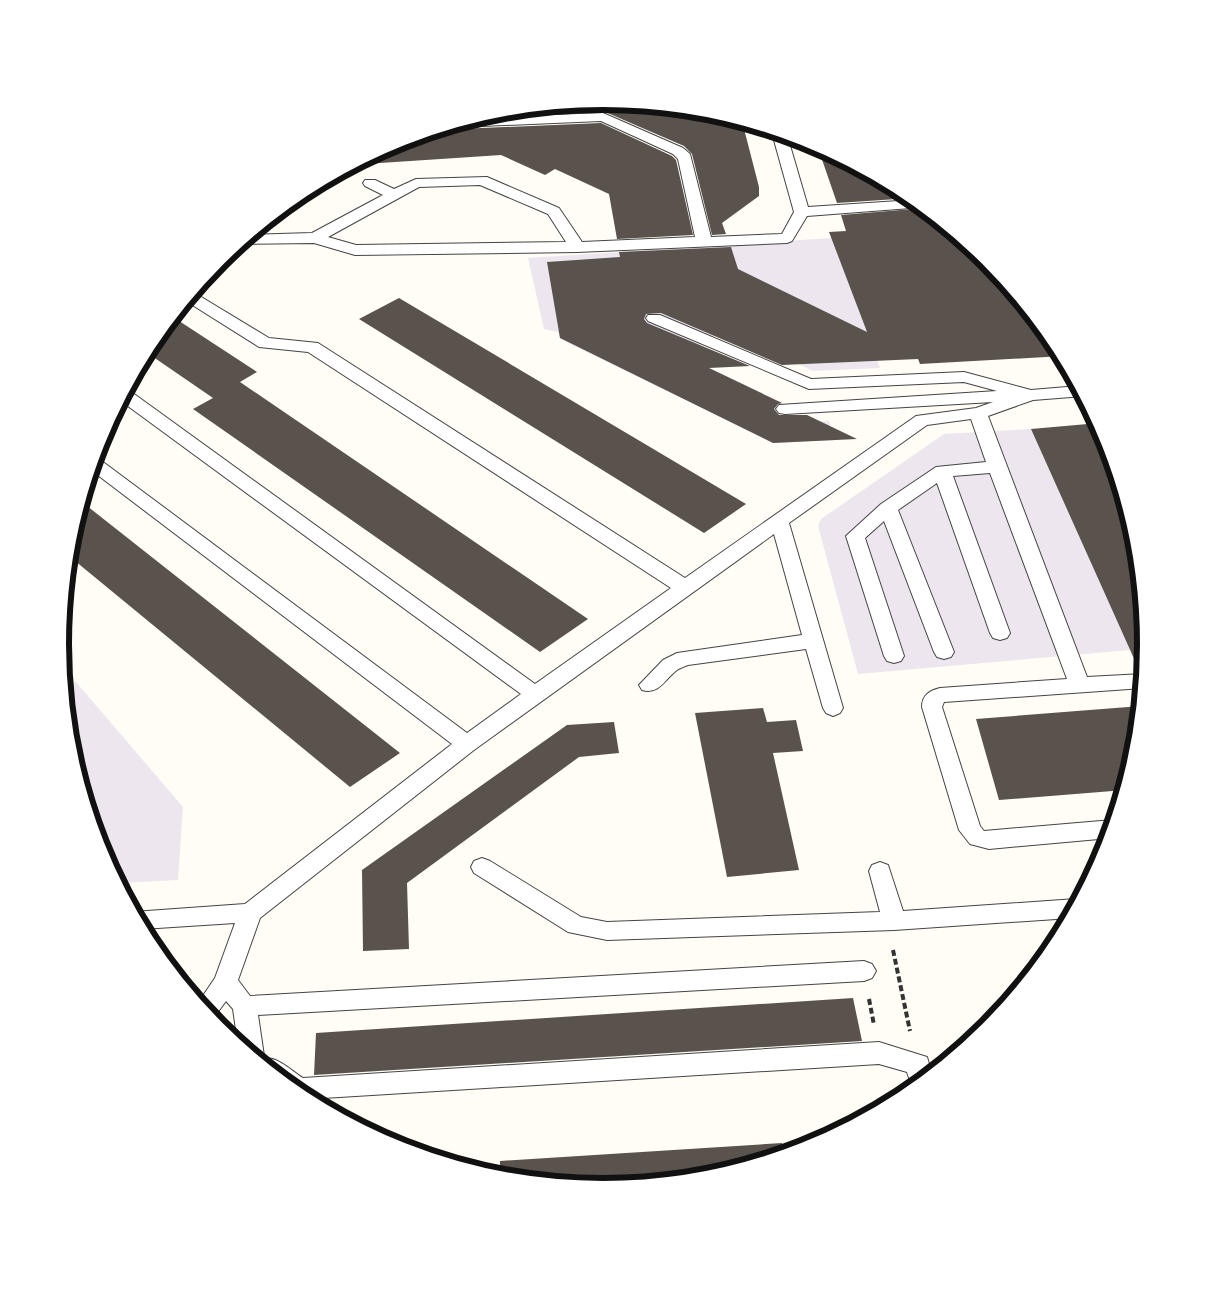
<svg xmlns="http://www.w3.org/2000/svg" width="1207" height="1289" viewBox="0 0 1207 1289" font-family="Lora,serif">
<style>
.industrial{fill:#eee6ef}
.building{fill:#5a524d}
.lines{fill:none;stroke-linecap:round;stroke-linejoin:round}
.service-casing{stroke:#444;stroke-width:2}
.path{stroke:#333;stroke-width:4;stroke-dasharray:6 3;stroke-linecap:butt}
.service{fill:#fff;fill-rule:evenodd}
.rim{fill:none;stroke:#111;stroke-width:6}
</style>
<rect width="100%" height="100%" fill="#fffdf5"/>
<path class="industrial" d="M832,238L880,368L813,371L724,328L685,356L782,403L768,415L784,423L829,421L835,440L773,443L560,339L558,332L544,329L528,258Z
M1031,429L1130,650L858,674L818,526L821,519L944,434Z
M76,682L183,807L178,880L118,883L101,852L70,750L64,684Z"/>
<path class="building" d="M604,101L710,112L742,121L759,187V196L722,223L726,234L712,235L692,154L684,146L603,111L483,116L498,111Z
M601,123L672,156L676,160L693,235L617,239L609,194L555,169L545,175L501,155L365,164L364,159L396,142L451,125L459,129Z
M817,145L906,193L912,198L837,203Z
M925,208L988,260L1056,343L1063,356L920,364L918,359L782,365L661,313L646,314L644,319L647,323L750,366L709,368L782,403L778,404L774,409L779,415H807L857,439L773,443L560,338L547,262L620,257L619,252L731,247L738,269L867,332L829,232L846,231L841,215Z
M399,298L453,330L746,504L704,533L359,319Z
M173,317L257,372L240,382L588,619L540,652L193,409L213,398L146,352L152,342Z
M1099,423L1106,437L1137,539L1147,645L1144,673L1140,672L1031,429Z
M82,502L400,753L350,787L69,556L70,538Z
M1141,706L1136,751L1125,790L999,800L976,719Z
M763,708L767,722L796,720L803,751L773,753L799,870L727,877L695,713Z
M614,722L619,753L579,757L407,883L409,949L363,951L362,870L567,725Z
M853,998L862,1041L314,1075L316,1033Z
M782,1143L784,1155L709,1178L603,1188L500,1178V1161Z"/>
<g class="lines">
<g class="service-casing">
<path id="service" d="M603,113L683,148L690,154L711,237L782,234L794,212L772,133L773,131L787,135L808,207L914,200L924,207L807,216L792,241L787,243L577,252L355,255L314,243L239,244L250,235L312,233L383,195L365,186L363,183L365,180H375L394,189L416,179L487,177L559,208L582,242L695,237L678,159L673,154L601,121L459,127L453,125L476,118ZM480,185L548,214L566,242L356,245L328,237L419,187Z
M193,292L269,338L318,343L685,578L916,416L976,408L993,402L785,414L779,413L776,409L779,405L997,391L964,382L809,389L648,321L646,318L648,315H660L811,379L964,372L1031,390L1079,386L1084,396L1033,400L988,416L1087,677L1143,674V688L944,702L942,707L980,826L984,831L1113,820L1115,821L1110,838L989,849L970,844L959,830L922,707C922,695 929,691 940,688L1067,679L990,473L953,476L1010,633L1007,638L1000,640L993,638L990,633L937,483L898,510L954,652L951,657L944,659L937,657L934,652L884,521L865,538L904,656L901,661L894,663L887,661L884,656L846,536L881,504L936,467L986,462L971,419L927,425L789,523L843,708L840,713L833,716L826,713L823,708L806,649L688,665C685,666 680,668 677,670C665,679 659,695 642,690L639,685L663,660L677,653L802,635L774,534L474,750L260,918L238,980L250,996L864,961L872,964L876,971L872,978L864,981L258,1015L264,1056L263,1059C275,1054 293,1072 303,1078L879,1042L927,1057L932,1074L913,1090L907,1072L879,1064L307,1099L238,1044L233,1009L226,1001L212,1020L198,1003L215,978L235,923L142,929L133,912L245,904L452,744L91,470L95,458L99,459L467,733L521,694L121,401L126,390L130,391L535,684L671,588L308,352L259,347L186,301Z
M482,858L490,861L581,917L607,922L880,912L869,871L872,865L880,862L888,865L903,911L1076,899L1080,900L1071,918L894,930L607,940L568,932L474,873L471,867L474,861Z"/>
</g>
<path class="path" d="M893,950L910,1031
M869,999L874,1025"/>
<use href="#service" class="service"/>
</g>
<path d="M0 0H1207V1289H0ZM69 644a534 534 0 1 1 1068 0a534 534 0 1 1-1068 0Z" fill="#fff" fill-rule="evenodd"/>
<path class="rim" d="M69 644a534 534 0 1 1 1068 0a534 534 0 1 1-1068 0Z"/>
</svg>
